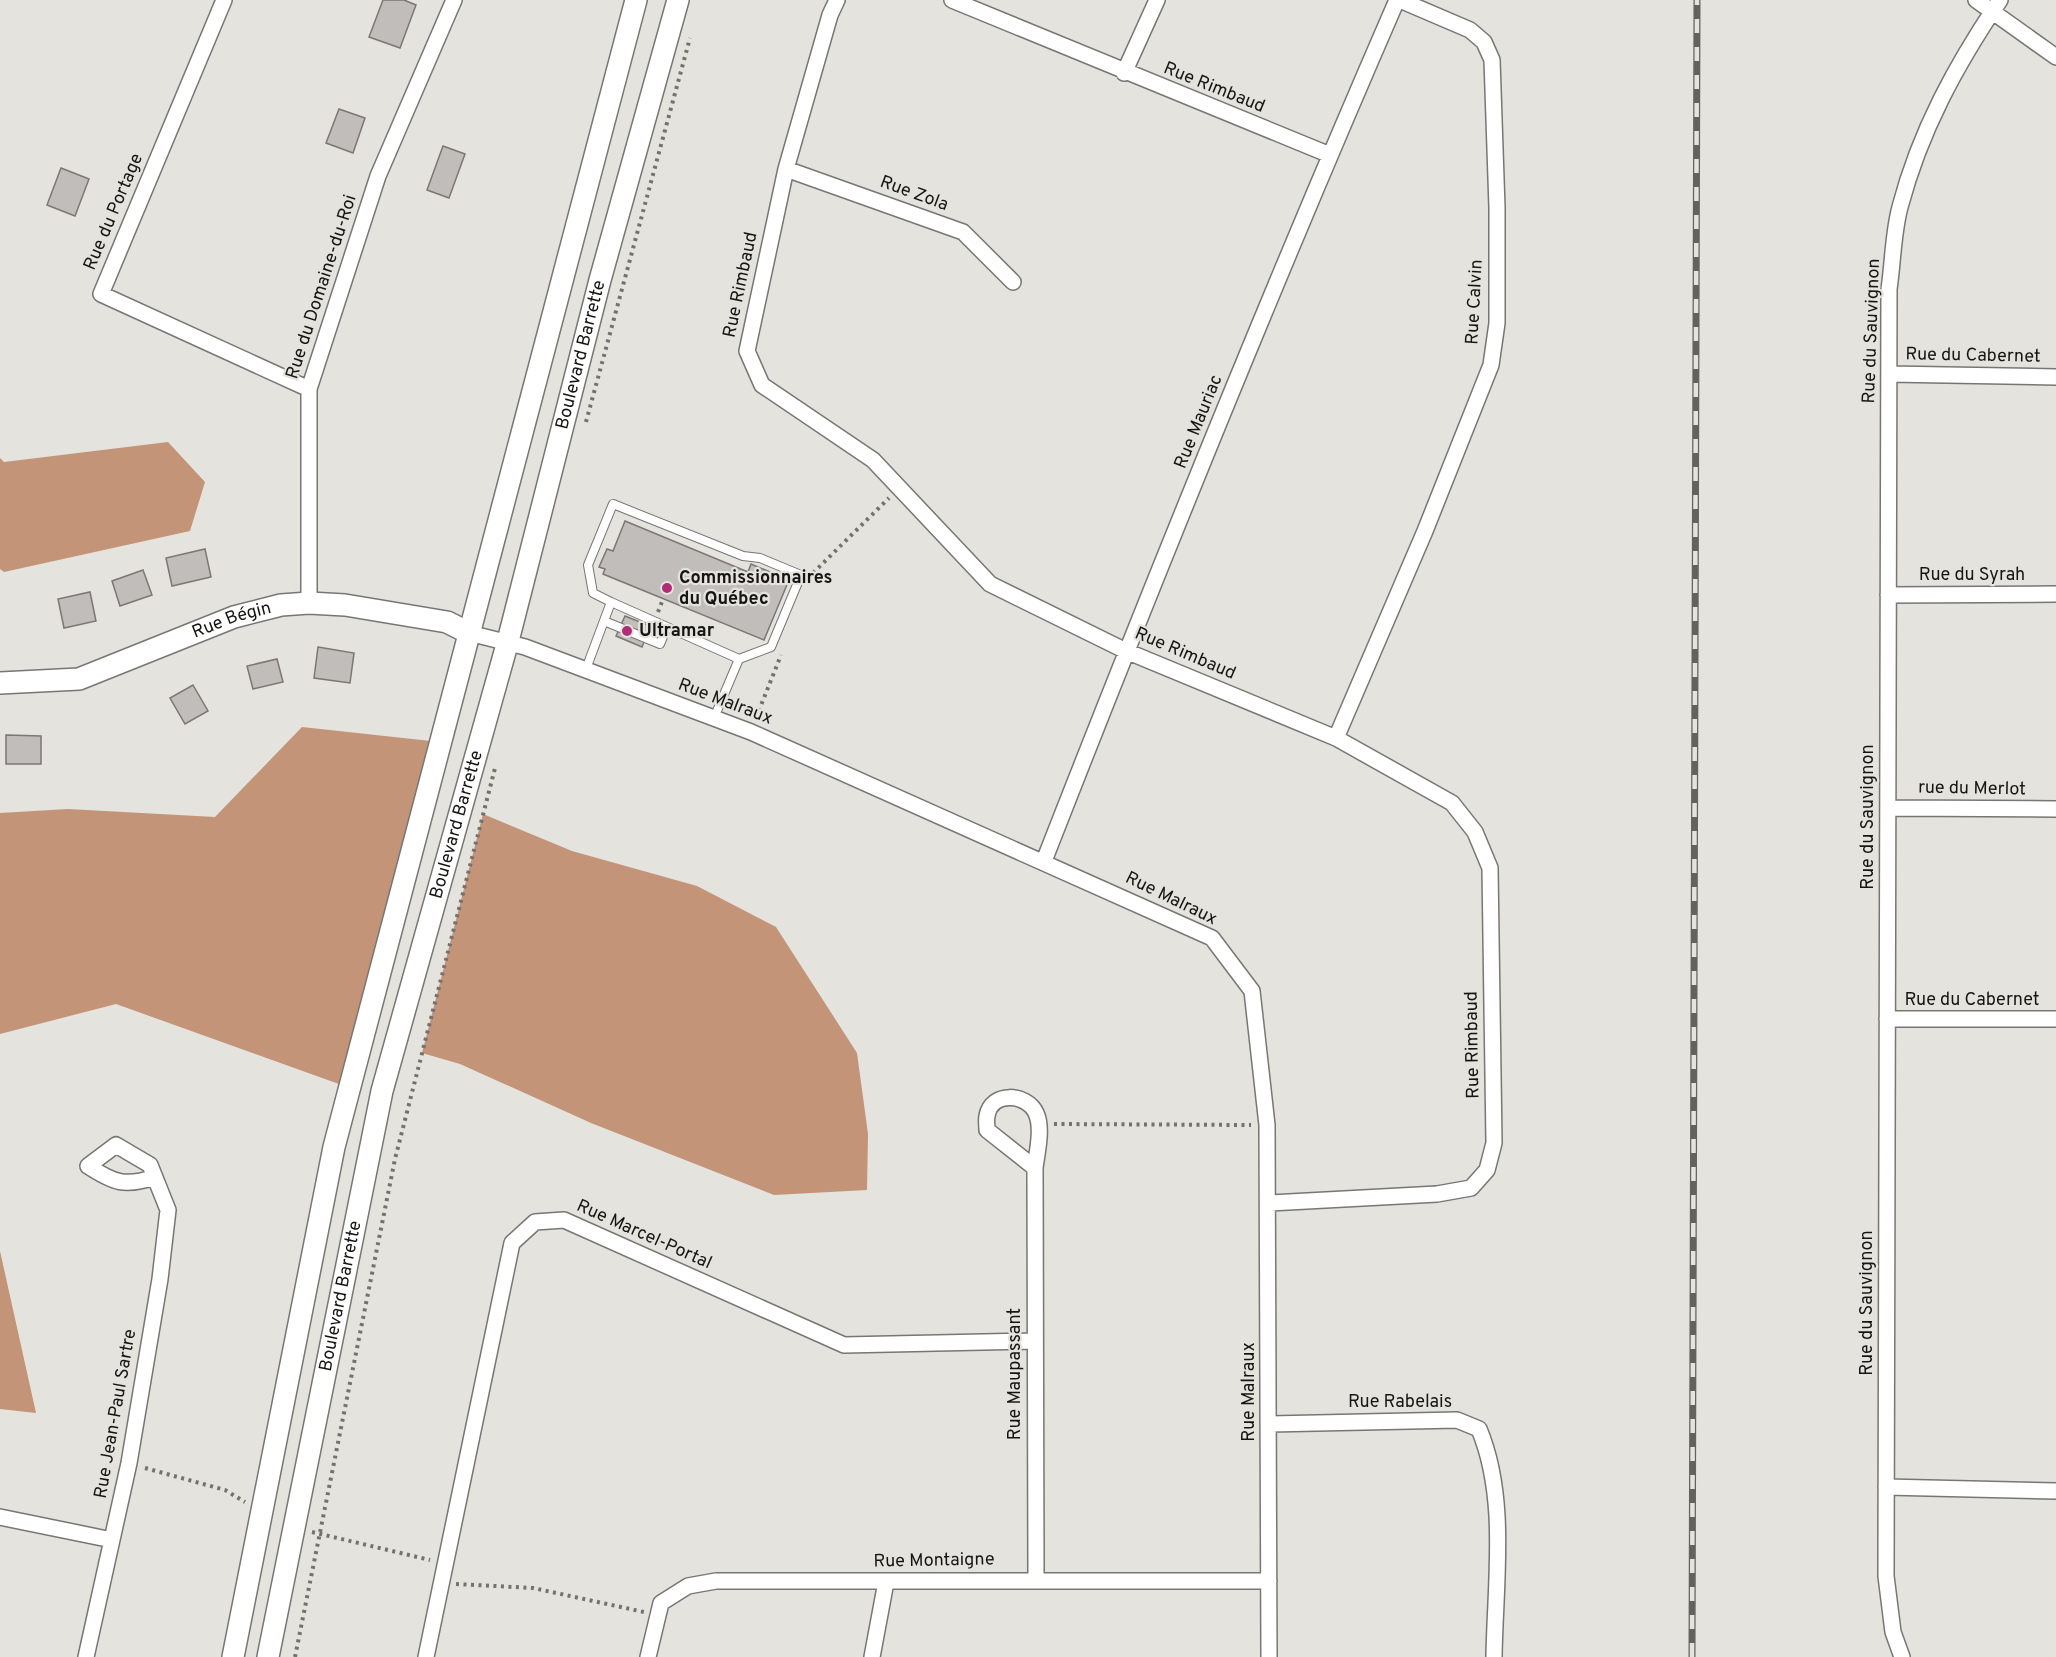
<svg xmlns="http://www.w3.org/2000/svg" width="2056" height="1657" viewBox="0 0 2056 1657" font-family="Overpass,sans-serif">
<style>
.forest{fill:#c39478}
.building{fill:#c0bdba;stroke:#7a7774;stroke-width:1.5}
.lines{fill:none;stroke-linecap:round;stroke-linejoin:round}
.lane-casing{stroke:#787673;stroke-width:10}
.street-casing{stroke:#787673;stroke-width:18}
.secondary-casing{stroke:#787673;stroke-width:24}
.path{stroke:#73726f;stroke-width:4;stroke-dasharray:3 4.5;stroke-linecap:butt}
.lane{stroke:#fff;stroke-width:8}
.street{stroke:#fff;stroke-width:15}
.secondary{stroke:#fff;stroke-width:21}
.rail-casing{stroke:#62625f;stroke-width:7}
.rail{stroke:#e4e3de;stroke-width:4.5;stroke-dasharray:14;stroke-linecap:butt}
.poi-dot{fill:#b12e76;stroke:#e4e3de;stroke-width:2}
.labels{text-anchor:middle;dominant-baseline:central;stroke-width:4.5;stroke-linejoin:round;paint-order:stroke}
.street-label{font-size:18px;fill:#151513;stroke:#e4e3de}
.poi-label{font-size:18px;font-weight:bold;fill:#151513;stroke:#e4e3de;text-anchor:start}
</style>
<rect width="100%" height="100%" fill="#e4e3de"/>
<path class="forest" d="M168,442L205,482L190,531L4,572L0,569V458L4,462Z
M302,727L440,742L350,1088L116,1004L0,1034V813L68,809L215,817Z
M483,814L572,851L697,886L776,927L857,1053L868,1134L867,1190L774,1195L591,1123L460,1064L422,1053Z
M0,1251L36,1413L0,1409Z"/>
<path class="building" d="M383,0H404L416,5L400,48L369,37Z
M339,109L365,118L353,153L326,143Z
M443,146L465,154L449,198L427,190Z
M61,168L89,179L75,216L47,205Z
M625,521L748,572L751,564L789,580L764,640L603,574L605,569L599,567L607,549L613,551Z
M205,549L211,577L172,586L166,558Z
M143,570L152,595L120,606L112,581Z
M90,592L96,621L64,628L58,599Z
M625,616L650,626L642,647L616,636Z
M318,647L354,653L350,683L314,678Z
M277,659L283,682L253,689L247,666Z
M193,685L208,711L185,724L170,698Z
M6,735L41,736V764H6Z"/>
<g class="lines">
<g class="lane-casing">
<path id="lane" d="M611,602L593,593L588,565L613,504L743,556L760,558L801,575L771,647L739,659
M604,621L660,644L667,627
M586,669L611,602L739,659L714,718"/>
</g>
<g class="street-casing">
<path id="street" d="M224,0L101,294L309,389
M837,0L830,15L786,169L747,351L762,385L873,460L990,584L1126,651L1336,738L1452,803L1475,832L1490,868L1494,1143L1487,1170L1471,1188L1437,1194L1268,1203
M952,0L1330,155
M1976,0L2056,57
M1124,73L1157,0
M786,169L963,232L1013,282
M1889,374L2056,377
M1888,595L2056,594
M309,603V389L378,176L454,0
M469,633L525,647L751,732L1212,938L1252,991L1267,1125L1269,1657
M1336,738L1425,531L1491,365L1497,323V208L1492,60L1484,42L1470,30L1400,0
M1888,808L2056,809
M1044,861C1157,572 1273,285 1397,0
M1887,1019H2056
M1035,1168L987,1130C987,1126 986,1120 987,1116C991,1091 1027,1093 1036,1113C1043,1128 1037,1152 1035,1168L1036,1579
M1269,1424L1457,1420L1479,1429C1508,1498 1495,1583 1494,1657
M1886,1487L2056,1491
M0,1517L112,1540
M86,1657L129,1463L160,1279L168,1210L150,1165L116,1145L88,1166C114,1183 125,1187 155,1177
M426,1657L512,1243L535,1222L564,1220L844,1345L1035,1341
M648,1657L661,1603L688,1586L716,1581H1269
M872,1657L886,1582
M1902,1657L1893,1632L1886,1576L1889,289C1893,262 1893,233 1900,207C1920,131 1956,65 2000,0"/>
</g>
<g class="secondary-casing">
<g id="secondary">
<path id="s1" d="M0,683L79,679L234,617L281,605L309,603L345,605L447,622L469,633"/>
<path d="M233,1657L334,1147L636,0"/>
<path id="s2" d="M268,1657L382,1091L508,641L600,280L678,0"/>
</g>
</g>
<path class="path" d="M586,422L690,38
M813,573L889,498
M658,612L663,599
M756,718L781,655
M1054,1124L1251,1125
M145,1468L225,1490L245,1502
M312,1532L430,1560
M456,1584L533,1588L644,1612
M295,1657L395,1159L495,768"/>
<use href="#lane" class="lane"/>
<use href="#street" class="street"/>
<use href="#secondary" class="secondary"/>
<g class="rail-casing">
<path id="rail" d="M1692,1657L1697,0"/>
</g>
<use href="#rail" class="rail"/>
</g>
<g class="poi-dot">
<circle cx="667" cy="588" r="6"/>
<circle cx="627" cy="631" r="6"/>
</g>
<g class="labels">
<g class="street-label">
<text transform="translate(1214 88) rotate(22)">Rue Rimbaud</text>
<text transform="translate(914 194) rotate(20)">Rue Zola</text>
<text transform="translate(114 212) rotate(-67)">Rue du Portage</text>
<text transform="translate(741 285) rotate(-78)">Rue Rimbaud</text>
<text transform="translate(322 287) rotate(-72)">Rue du Domaine-du-Roi</text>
<text transform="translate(1475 302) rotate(-87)">Rue Calvin</text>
<text transform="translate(1872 331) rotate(-88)">Rue du Sauvignon</text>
<text stroke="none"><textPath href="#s2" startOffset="1340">Boulevard Barrette</textPath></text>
<text transform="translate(1973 356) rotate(1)">Rue du Cabernet</text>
<text transform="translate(1199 422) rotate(-68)">Rue Mauriac</text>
<text x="1972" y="575">Rue du Syrah</text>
<text stroke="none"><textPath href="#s1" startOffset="243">Rue Bégin</textPath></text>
<text transform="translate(1185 654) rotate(23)">Rue Rimbaud</text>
<text transform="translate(725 702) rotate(21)">Rue Malraux</text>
<text transform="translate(1972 789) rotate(1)">rue du Merlot</text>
<text transform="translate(1868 817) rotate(-90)">Rue du Sauvignon</text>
<text stroke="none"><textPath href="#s2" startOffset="854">Boulevard Barrette</textPath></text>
<text transform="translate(1171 899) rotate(26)">Rue Malraux</text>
<text x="1972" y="1000">Rue du Cabernet</text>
<text transform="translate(1473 1045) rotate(-91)">Rue Rimbaud</text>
<text transform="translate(644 1235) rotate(24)">Rue Marcel-Portal</text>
<text stroke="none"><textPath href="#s2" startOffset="368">Boulevard Barrette</textPath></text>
<text transform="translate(1867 1303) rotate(-90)">Rue du Sauvignon</text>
<text transform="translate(1015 1374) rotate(-90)">Rue Maupassant</text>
<text transform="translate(1249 1392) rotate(-90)">Rue Malraux</text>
<text x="1400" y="1402">Rue Rabelais</text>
<text transform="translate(116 1414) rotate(-80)">Rue Jean-Paul Sartre</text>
<text transform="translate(934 1561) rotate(-1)">Rue Montaigne</text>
</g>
<g class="poi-label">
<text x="679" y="578">Commissionnaires<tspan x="679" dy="21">du Québec</tspan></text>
<text x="639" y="631">Ultramar</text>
</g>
</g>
</svg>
